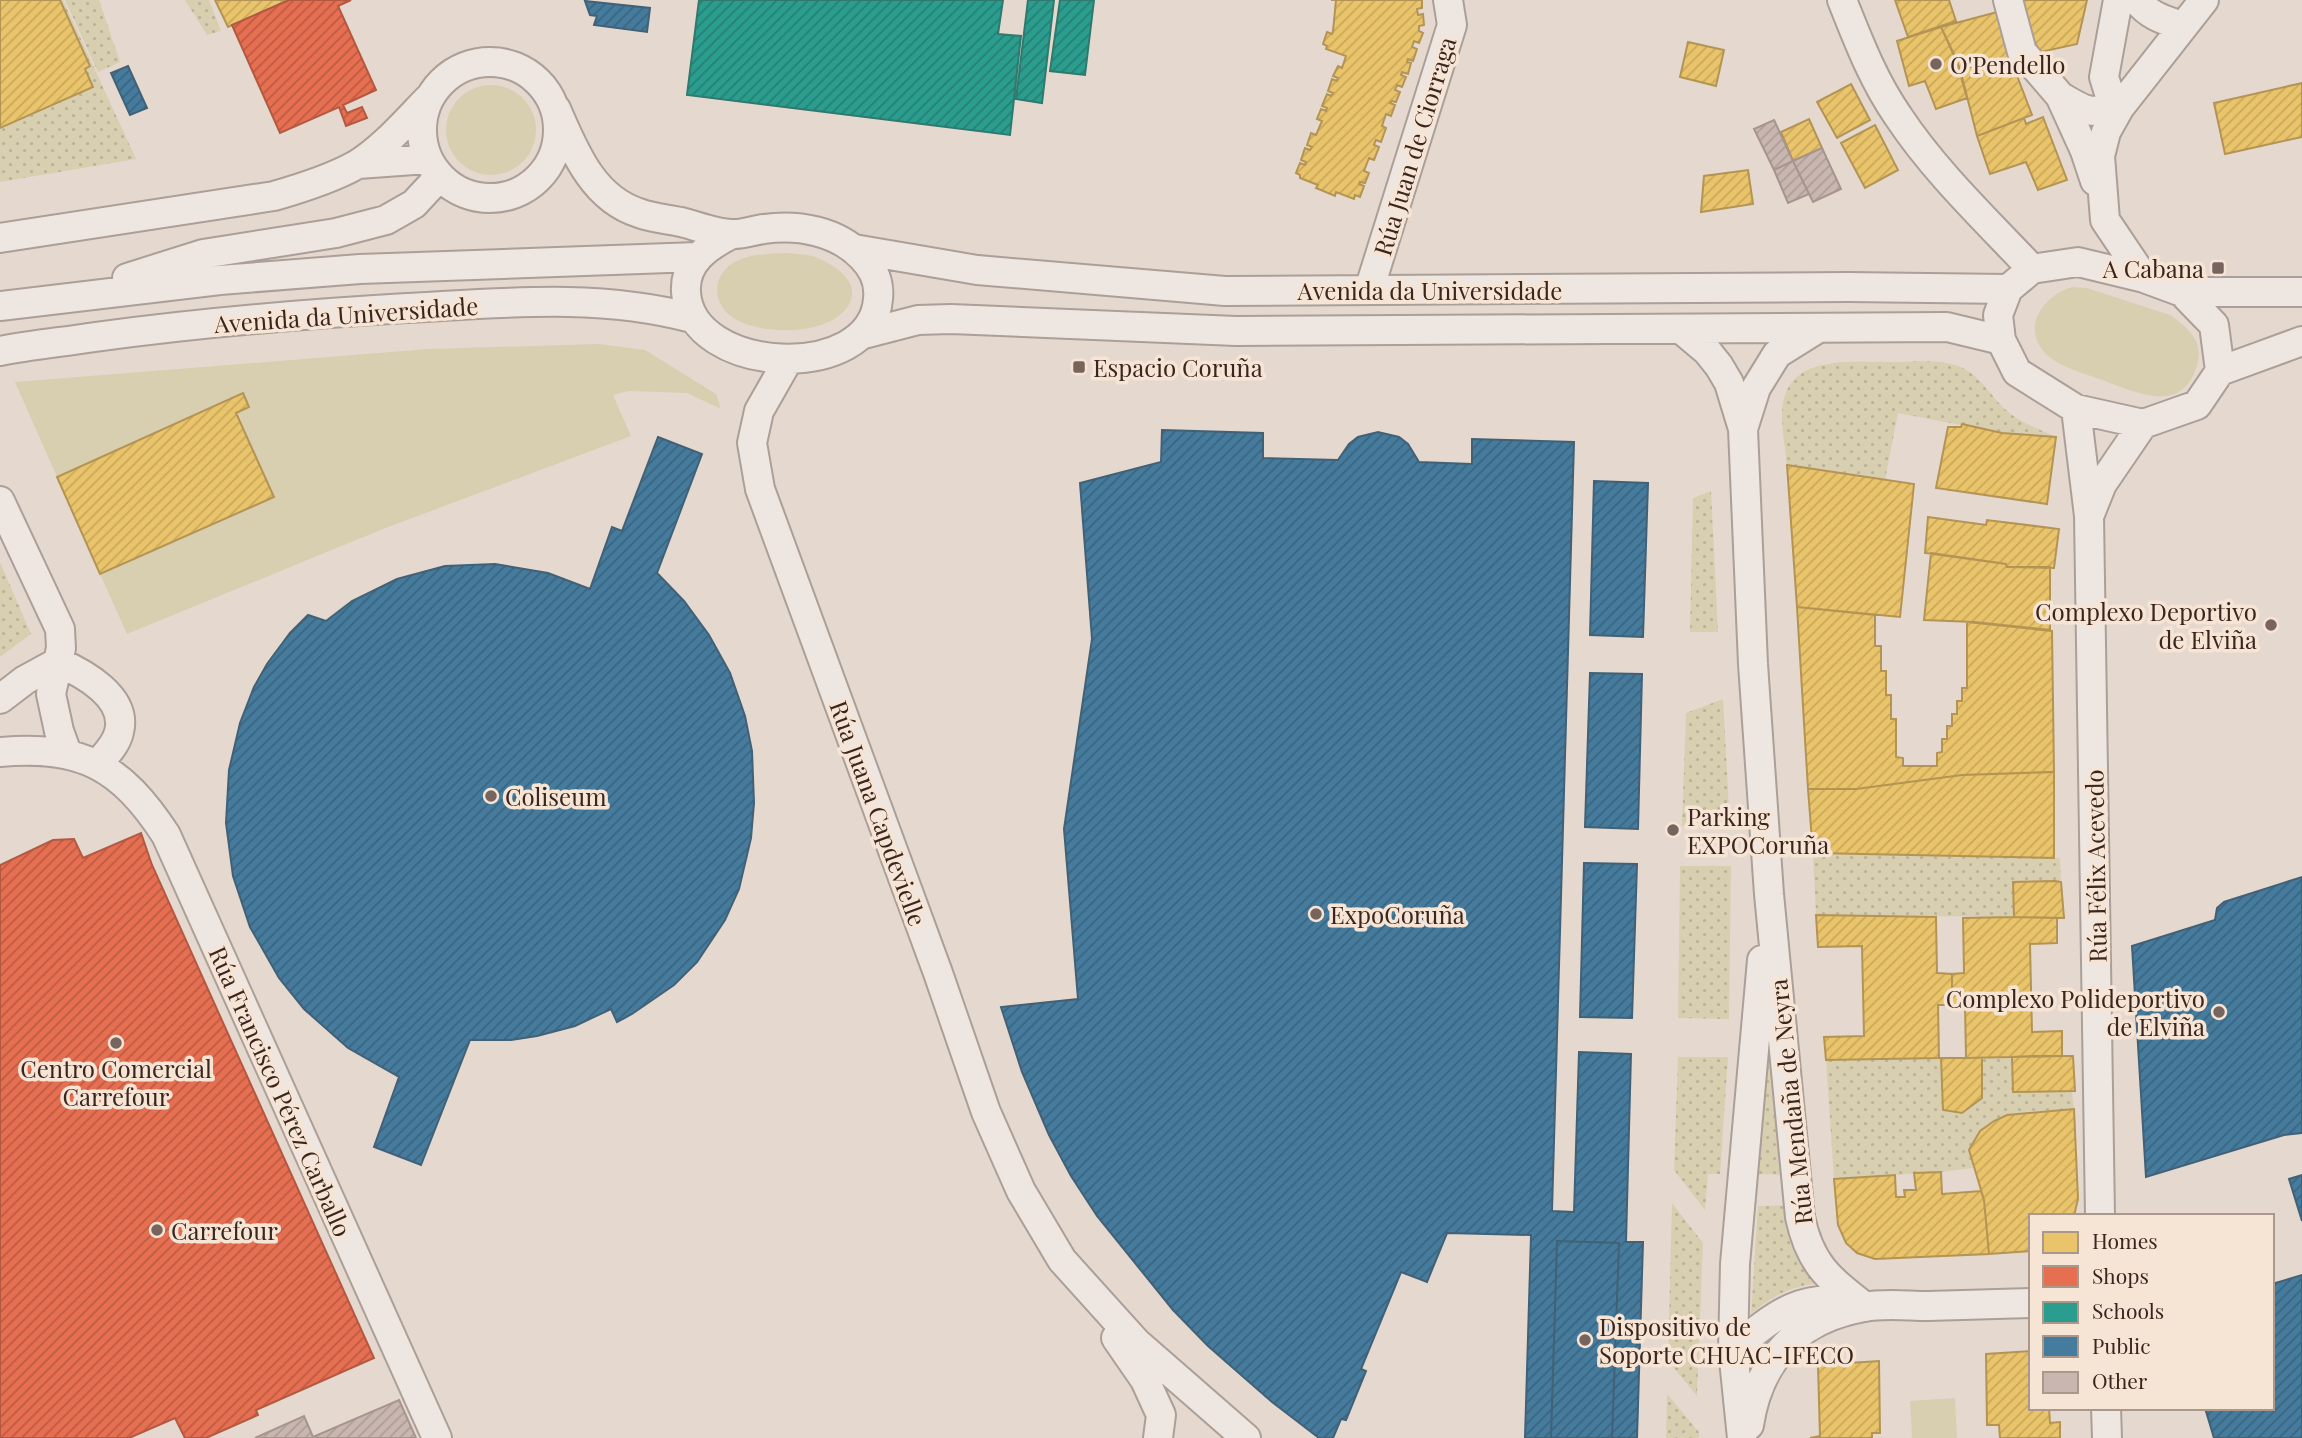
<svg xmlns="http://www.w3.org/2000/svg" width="2302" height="1438" viewBox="0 0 2302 1438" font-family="'Playfair Display',serif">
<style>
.grass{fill:url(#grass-dots)}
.green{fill:#d8cfb1}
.homes{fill:url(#homes-hatch);stroke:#b49454;stroke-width:2}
.shops{fill:url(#shops-hatch);stroke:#b35942;stroke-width:2}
.schools{fill:url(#schools-hatch);stroke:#2f796d;stroke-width:2}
.public{fill:url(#public-hatch);stroke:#426177;stroke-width:2}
.building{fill:url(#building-hatch);stroke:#a6948e;stroke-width:2}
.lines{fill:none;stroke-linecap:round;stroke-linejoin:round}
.street-casing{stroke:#ab9f97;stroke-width:32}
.street{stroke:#eee6e0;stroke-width:28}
.poi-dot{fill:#76645d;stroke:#f6e4d5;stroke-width:2.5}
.labels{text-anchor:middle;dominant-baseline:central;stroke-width:7;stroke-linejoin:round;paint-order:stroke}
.poi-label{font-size:24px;fill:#3a251f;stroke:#f6e4d5;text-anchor:start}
.street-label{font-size:24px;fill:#3a251f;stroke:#f6e4d5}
</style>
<defs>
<pattern id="grass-dots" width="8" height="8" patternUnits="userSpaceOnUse" patternTransform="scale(1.75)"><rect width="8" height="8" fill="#d8cfb1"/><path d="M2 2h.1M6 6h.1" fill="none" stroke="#bab298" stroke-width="1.8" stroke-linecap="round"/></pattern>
<pattern id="homes-hatch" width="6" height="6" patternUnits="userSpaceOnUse" patternTransform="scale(1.75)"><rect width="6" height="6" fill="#e9c46a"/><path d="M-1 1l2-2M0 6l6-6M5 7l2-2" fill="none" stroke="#c9a85b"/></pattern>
<pattern id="shops-hatch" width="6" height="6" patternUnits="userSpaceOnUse" patternTransform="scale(1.75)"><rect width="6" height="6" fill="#e76f51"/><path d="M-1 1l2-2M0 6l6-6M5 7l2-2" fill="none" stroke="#bc5b43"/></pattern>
<pattern id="schools-hatch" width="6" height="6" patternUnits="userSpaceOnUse" patternTransform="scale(1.75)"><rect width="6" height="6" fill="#2a9d8f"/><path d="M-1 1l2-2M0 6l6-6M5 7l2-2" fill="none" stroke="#258074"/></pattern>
<pattern id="public-hatch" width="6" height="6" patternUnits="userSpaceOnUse" patternTransform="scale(1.75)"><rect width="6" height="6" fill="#457b9d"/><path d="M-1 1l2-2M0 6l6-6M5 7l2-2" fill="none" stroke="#3b657f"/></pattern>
<pattern id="building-hatch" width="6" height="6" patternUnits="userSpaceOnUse" patternTransform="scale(1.75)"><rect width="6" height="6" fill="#c9b6b0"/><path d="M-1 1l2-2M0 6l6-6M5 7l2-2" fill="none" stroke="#ad9c97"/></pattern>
</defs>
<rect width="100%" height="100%" fill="#e5d9cf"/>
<path class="grass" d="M0,0H63L136,159L0,182Z
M65,0H99L120,62L98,72Z
M185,0H209L221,31L207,35Z
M1892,362C1914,362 1943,358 1963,368C1982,378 1992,398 2007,411C2021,423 2039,429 2056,437L2002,433L1898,413L1885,480L1787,465C1785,444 1778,415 1785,395C1799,354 1858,363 1892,362Z
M1711,491L1718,632H1690L1693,498Z
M0,562L31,634L0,657Z
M1723,699L1730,827L1682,826L1686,713Z
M1813,853L2060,858L2061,882H2013L2014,917L1816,915Z
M1680,866H1731L1729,1019L1678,1018Z
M1769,997L1784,1175L1758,1174Z
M1678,1057H1728L1720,1174H1708L1705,1210L1674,1170Z
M2012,1057L2013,1092L2072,1091L2074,1109C2045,1112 2001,1107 1980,1132C1976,1137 1972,1144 1969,1150L1973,1168L1941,1172L1834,1179L1826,1060Z
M1672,1203L1703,1243L1697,1396L1668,1361Z
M1785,1205C1788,1234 1792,1258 1816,1277L1814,1284C1789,1287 1769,1298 1751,1314L1758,1206Z
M1667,1394L1699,1432V1438H1666Z"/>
<path class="green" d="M446 130a45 45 0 1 1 90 0a45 45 0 1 1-90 0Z
M786,253C794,254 804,254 812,256C834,263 866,284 846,309C824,336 763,335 735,319C713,306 710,278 733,263C747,254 769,254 786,253Z
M2072,287L2087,288L2170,315C2186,326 2203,340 2198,361C2185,417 2138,393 2102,380C2083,373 2058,367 2044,352C2021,325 2045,295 2072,287Z
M599,344L645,350L716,394L721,409L687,393L629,391L613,395L631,436L383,529L127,634L100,574L273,497L236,413L249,407L242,394L57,477L15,382L428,349Z
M1955,1398L1957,1438H1912L1910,1401Z"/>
<path class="homes" d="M0,0H60L90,66L85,69L93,87L0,128Z
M215,0H289L228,27Z
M1331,0H1422V8L1417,9L1418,15L1423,14L1424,25L1419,26V31L1423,33L1419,43L1414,41L1412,47L1417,49L1413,61L1408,59L1407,62L1411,63L1408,74L1402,72L1401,75L1406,77L1402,87L1397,85L1395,90L1400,92L1396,102L1392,101L1390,103L1395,105L1391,116L1386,114L1382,126L1386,128L1381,142L1376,140L1375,142L1374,145L1379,147L1374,160L1369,158L1364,171L1369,173L1365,183L1360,182L1359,184L1364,186L1360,197L1355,195L1354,199L1336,192L1335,196L1316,188L1318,185L1300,178V175L1296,173L1300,163L1305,165L1306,162L1301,160L1305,148L1310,150L1312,147L1307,145L1311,133L1316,135L1322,121L1317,119L1321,109L1326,111L1327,108L1322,106L1327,94L1331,96L1333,93L1328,91L1332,79L1337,81L1338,78L1333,76L1338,66L1342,68L1346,56L1326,49L1327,46L1323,44L1327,32L1332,34L1333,31L1336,0Z
M1895,0H1949L1956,21L1908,37Z
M2019,0H2087L2077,44L2041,52L2024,27Z
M2001,11L2011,60L1960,69L1941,27Z
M1941,27L1955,56L1967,98L1936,109L1925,81L1909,86L1897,41Z
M1688,42L1724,50L1716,86L1680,77Z
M2011,60L2032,115L1977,136L1960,69Z
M2302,83V137L2225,154L2214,103Z
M1851,84L1870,120L1837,138L1817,102Z
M2043,117L2067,180L2038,190L2026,162L1990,174L1977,136L2024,118L2026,124Z
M1809,119L1822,148L1793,161L1781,132Z
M1875,125L1898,170L1865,188L1841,143Z
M1748,170L1753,204L1701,212L1704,176Z
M243,393L249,407L236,413L274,497L100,574L57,477Z
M1962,424L2002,433L2056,437L2047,504L1936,488L1948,427H1961Z
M1787,465L1914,484L1900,617L1797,607Z
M1928,517L1986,525L1987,520L2059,529L2054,568L2007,567L2006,564L1925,553Z
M1931,553L2006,564L2007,567H2050V630L1974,622L1924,620Z
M1797,607L1875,615V646H1881V671H1886V695H1891V719H1896V757L1903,758V766H1937V753L1942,752V739H1947V726H1952V714H1957V701H1962V688H1967V622L2052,631L2054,772L1962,775L1856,789H1808Z
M2049,772H2054V858L1813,853L1808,789H1856L1962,775Z
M2055,881L2061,882L2064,918L2014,917L2013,882Z
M1816,915L1936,917L1937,973L1952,974V1005H1938L1939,1058L1826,1060L1824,1037L1864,1036L1862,946L1818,947Z
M2014,917L2057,918V943L2030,944L2032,1032L2062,1031V1056L1966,1058L1965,1005H1952V974L1964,973L1963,918Z
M2033,1056H2073L2075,1091L2013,1092L2012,1057Z
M1941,1058H1982V1098L1962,1113L1943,1110Z
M2074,1109L2078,1199L2074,1216H2031V1251L1989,1254L1984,1200L1969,1150L1980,1131L1994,1121L2007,1115Z
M1941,1172L1942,1194L1981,1191L1984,1200L1989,1254L1875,1259L1857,1253L1846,1243L1838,1225L1834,1179L1895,1175L1896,1197H1905L1904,1190H1916L1914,1173Z
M2031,1351V1408H2049L2050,1423L2060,1422V1438H2000L1999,1425H1987L1986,1354Z
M1879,1361L1880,1433H1872V1438H1810L1820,1436L1818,1365Z"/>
<path class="shops" d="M289,0H351L338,6L376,90L343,105L347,113L362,107L367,118L346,126L339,107L280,133L232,25Z
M141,833L152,865L374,1358L256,1410L258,1415L206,1438H185L175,1418L129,1438H0V865L53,840L74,839L83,858Z"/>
<path class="schools" d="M699,0H1003L998,34L1021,36L1010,135L687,95Z
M1028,0H1054L1042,103L1016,99Z
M1060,0H1094L1085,75L1050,71Z"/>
<path class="public" d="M585,1L650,8L647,32L594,25L597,16L590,15Z
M128,66L147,108L130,115L111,73Z
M1162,430L1263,433V458L1338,460L1349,444L1358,437L1378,432L1399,437L1408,444L1419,462L1472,464V439L1574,442L1552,1211L1574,1212L1579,1052L1631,1054L1626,1242H1643L1637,1438H1525L1531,1235L1447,1233L1427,1282L1401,1272L1361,1369L1366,1371L1346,1420L1341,1419L1333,1438H1319L1272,1402L1208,1346L1173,1310L1097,1216L1071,1176L1049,1135L1022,1072L1001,1007L1078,999L1064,829L1092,639L1080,483L1161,462Z
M658,437L702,454L657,573L684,601L709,635L730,673L745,716L752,751L754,803L751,838L739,889L725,920L697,962L674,985L632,1014L617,1022L611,1009L575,1026L537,1036L511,1040H470L421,1165L374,1147L399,1077L348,1048L304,1009L279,978L250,927L233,876L226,823L229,770L240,723L254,687L267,664L290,633L308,615L326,621L352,601L397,579L445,566L495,564L548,573L590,589L612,527L622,531Z
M1594,481L1648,483L1643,637L1590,635Z
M1590,673L1642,674L1638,829L1585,827Z
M1584,863L1637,864L1632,1018L1580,1017Z
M2302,877V1133L2284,1135L2146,1177L2132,946L2215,920L2217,908L2224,902Z
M2302,1175V1221L2289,1179Z
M1557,1241L1619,1243L1612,1438H1551Z
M2302,1275V1438H2214L2205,1408H2272V1284Z"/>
<path class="building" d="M1774,120L1793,161L1774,170L1754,129Z
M1822,148L1841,189L1813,202L1793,161Z
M1793,161L1809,194L1788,203L1774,170Z
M399,1400L416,1438H255L304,1416L313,1437Z"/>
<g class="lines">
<g class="street-casing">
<path id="street" d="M1842,0C1858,40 1873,80 1898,116C1935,172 1986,220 2032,269
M2008,0L2022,52L2060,96L2085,151L2095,181
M2137,0C2149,16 2164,20 2182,26
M422 130a68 68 0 1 1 136 0a68 68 0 1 1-136 0Z
M2060,96C2086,112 2089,114 2120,107L2109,93L2104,77L2118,0
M556,109C574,150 592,198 639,213C652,218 667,219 681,222C697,226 716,234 732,234C742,235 754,230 764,229C798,224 837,231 862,257C874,269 880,282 878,299C872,384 690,375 686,292C684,262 708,246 732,234
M358,164L428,159
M0,238L274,196C302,188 331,179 356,165C383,149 408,119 430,97
M854,249L977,270L1225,291L1848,287L2008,289
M2078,262L2144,278L2182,292L2214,325L2220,371L2197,405L2143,424L2076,409L2017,372L2001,340L1998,315L2008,289L2032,269Z
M127,278L203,254L336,233L386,220L414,204L440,176
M2144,278L2105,220L2100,156L2106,132L2120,107L2204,0
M1369,290L1452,25L1448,0
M2182,292H2302
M0,306L220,280L360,269L697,257
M1682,330L1707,351L1719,366L1729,383L1743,429L1753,664L1769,894L1800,1217C1810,1264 1828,1278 1865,1307
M864,334L918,320L951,319L1236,331L1947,327L2001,340
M0,351C31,345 63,342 95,337C198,323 303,314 407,308C502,303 599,293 692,318
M788,360L759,411L752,443L760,489L938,973L986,1112L1021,1191L1062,1260L1136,1342L1246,1438
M2220,371L2302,341
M2076,409L2089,516L2100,1216
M1743,429L1756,388L1777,354L1817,329
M0,501L60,629L61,648L58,662L25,680L0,699
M2090,514L2102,484L2143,424
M0,752C82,745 121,766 166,835L437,1438
M67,753L59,731L51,694L58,662C83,673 128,697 119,732C116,745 106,754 98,764
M1116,1338L1145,1380L1161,1415L1158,1438
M1733,1350C1773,1316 1804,1289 1859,1305
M2106,1408L2107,1438
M1749,1425C1759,1359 1797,1319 1864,1307C1884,1303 1908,1306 1928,1306C1962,1305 1997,1304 2031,1303
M1742,1438L1733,1350L1735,1264L1762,960"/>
</g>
<use href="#street" class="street"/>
</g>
<g class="poi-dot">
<circle cx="1936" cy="64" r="7"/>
<rect x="2211" y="261" width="14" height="14" rx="3.5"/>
<rect x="1072" y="360" width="14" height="14" rx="3.5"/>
<circle cx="2271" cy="625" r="7"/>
<circle cx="491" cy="796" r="7"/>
<circle cx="1673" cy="830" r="7"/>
<circle cx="1316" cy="914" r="7"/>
<circle cx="2219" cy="1012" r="7"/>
<circle cx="116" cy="1043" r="7"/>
<circle cx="157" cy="1230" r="7"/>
<circle cx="1585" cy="1340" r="7"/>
</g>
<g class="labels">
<g class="poi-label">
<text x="1950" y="64">O'Pendello</text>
<text x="2204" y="268" text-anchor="end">A Cabana</text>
<text x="1093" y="367">Espacio Coruña</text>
<text x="2257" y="611" text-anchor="end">Complexo Deportivo<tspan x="2257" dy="28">de Elviña</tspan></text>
<text x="505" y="796">Coliseum</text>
<text x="1687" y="816">Parking<tspan x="1687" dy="28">EXPOCoruña</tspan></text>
<text x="1330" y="914">ExpoCoruña</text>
<text x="2205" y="998" text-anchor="end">Complexo Polideportivo<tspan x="2205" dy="28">de Elviña</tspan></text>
<text x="116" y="1068" text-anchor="middle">Centro Comercial<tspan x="116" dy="28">Carrefour</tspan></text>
<text x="171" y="1230">Carrefour</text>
<text x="1599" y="1326">Dispositivo de<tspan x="1599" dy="28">Soporte CHUAC-IFECO</tspan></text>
</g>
<g class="street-label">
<text transform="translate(1414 146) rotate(-73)">Rúa Juan de Ciorraga</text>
<text x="1430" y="290">Avenida da Universidade</text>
<text transform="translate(346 314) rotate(-4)">Avenida da Universidade</text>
<text transform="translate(879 813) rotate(70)">Rúa Juana Capdevielle</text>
<text transform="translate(2095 866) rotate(-91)">Rúa Félix Acevedo</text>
<text transform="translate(281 1091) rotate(66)">Rúa Francisco Pérez Carballo</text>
<text transform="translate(1790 1102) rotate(-96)">Rúa Mendaña de Neyra</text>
</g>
</g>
<rect x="2029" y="1214" width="245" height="196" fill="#f6e4d5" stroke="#ab988c" stroke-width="2"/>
<rect x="2043" y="1232" width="35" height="21" fill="#e9c46a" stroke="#ab988c" stroke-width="2"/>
<text x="2092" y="1249" font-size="21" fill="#3a251f">Homes</text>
<rect x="2043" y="1266" width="35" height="21" fill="#e76f51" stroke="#ab988c" stroke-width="2"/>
<text x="2092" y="1284" font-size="21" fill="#3a251f">Shops</text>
<rect x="2043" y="1302" width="35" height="21" fill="#2a9d8f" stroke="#ab988c" stroke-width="2"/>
<text x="2092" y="1319" font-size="21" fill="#3a251f">Schools</text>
<rect x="2043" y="1336" width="35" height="21" fill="#457b9d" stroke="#ab988c" stroke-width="2"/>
<text x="2092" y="1354" font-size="21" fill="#3a251f">Public</text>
<rect x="2043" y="1372" width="35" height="21" fill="#c9b6b0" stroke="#ab988c" stroke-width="2"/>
<text x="2092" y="1389" font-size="21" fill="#3a251f">Other</text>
</svg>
